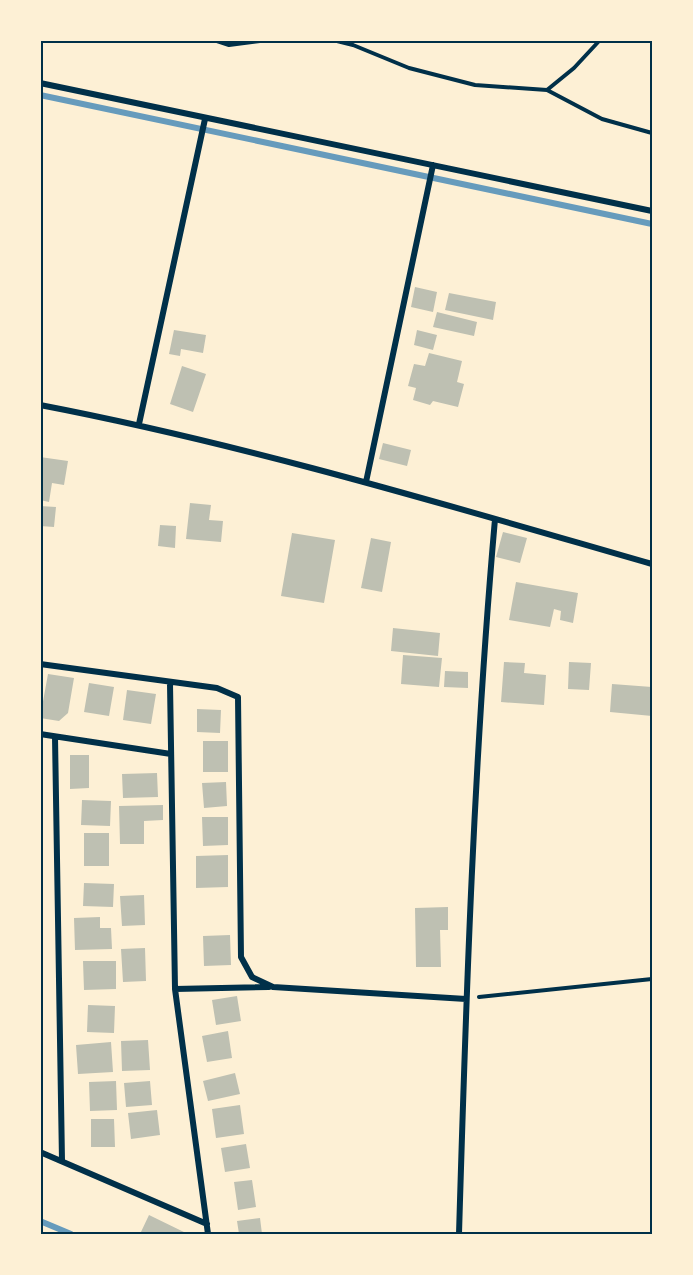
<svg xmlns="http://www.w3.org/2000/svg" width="693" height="1275" viewBox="0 0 693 1275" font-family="Mulish,sans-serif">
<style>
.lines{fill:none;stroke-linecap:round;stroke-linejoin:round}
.stream{stroke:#669bbc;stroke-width:6}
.building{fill:#bec0b2}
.path{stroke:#003049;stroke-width:4}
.minor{stroke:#003049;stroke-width:6}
.neatline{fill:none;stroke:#003049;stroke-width:2}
</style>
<rect width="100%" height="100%" fill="#fdf0d5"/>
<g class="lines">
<path class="stream" d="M40,95L652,224
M40,1221L71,1234"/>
</g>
<path class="building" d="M415,287L437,292L433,312L411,307Z
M449,293L496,302L493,320L445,310Z
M437,312L477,322L474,336L433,327Z
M174,330L206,335L203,353L181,349L180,356L169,354Z
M417,330L437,335L433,350L414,345Z
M429,353L462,361L457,382L464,384L458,407L433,401L430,405L413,400L416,388L408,386L414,364L425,366Z
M182,366L206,374L193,412L170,404Z
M383,443L411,450L407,466L379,459Z
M40,457L68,461L64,485L52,483L49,502L40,500Z
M190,503L211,505L209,520L223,521L221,542L186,539Z
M40,506L56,507L54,527L40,526Z
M160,525L176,526L175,548L158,546Z
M503,532L527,538L520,563L496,557Z
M292,533L335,540L324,603L281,596Z
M371,538L391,542L382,592L361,588Z
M516,582L578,593L573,623L560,620L561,611L554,609L550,627L509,620Z
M393,628L440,633L438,656L391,651Z
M403,655L442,658L439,687L401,684Z
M504,662L525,663L524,673L546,675L544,705L501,702Z
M569,662L591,663L589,690L568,689Z
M445,671L468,672V688L444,687Z
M48,674L74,678L68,713L59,721L40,718Z
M89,683L114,687L109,716L84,712Z
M612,684L652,687V716L610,712Z
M127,690L156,694L151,724L123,720Z
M197,709L221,710L220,733L197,732Z
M203,741H228V772H203Z
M70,755H89V788L70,789Z
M157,773L158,797L123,798L122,774Z
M226,782L227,806L204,808L202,783Z
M82,800L111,801L110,826L81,825Z
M163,805V820L144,821V844H120L119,806Z
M202,817H228V845L203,846Z
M84,833H109V866H84Z
M228,855V887L196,888V856Z
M84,883L114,884L113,907L83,906Z
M144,895L145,925L122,926L120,896Z
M448,907V930H440L441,967H416L415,908Z
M100,917V928H111L112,949L75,950L74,918Z
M230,935L231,965L204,966L203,936Z
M145,948L146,981L123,982L121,949Z
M83,961H116V989L84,990Z
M237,996L241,1021L216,1025L212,1000Z
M88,1005L115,1006L114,1033L87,1032Z
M228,1031L232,1058L207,1062L202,1036Z
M148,1040L150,1070L122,1071L121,1041Z
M111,1042L113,1072L78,1074L76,1045Z
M235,1073L240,1094L208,1101L203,1081Z
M116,1081L117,1110L90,1111L89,1082Z
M150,1081L152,1105L126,1107L124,1083Z
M240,1105L244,1134L216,1138L212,1109Z
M157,1110L160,1135L131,1139L128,1113Z
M91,1119H114L115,1147H91Z
M246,1144L250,1168L225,1172L221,1148Z
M252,1180L256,1207L238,1210L234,1182Z
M149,1215L188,1234H140Z
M260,1218L262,1234H239L237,1221Z"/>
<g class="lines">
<path class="path" d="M214,40L229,45L268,40
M333,40L353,45L409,68L475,85L547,90L602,119L652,133
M547,90L574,68L600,40
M479,997L652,979"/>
<path class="minor" d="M40,83L652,211
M40,405C248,445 450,506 652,564
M139,424L205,119
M366,482L433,165
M40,664L217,688L238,697L241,957L252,977L273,987L466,999
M170,684L175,989L208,1234
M40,734L171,754
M55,737L62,1161
M175,989L269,987
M40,1152L207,1224
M459,1234C466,996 474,757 495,519"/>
</g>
<rect width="693" height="1275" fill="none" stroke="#fdf0d5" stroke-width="84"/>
<rect x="42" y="42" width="609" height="1191" class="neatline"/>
</svg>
